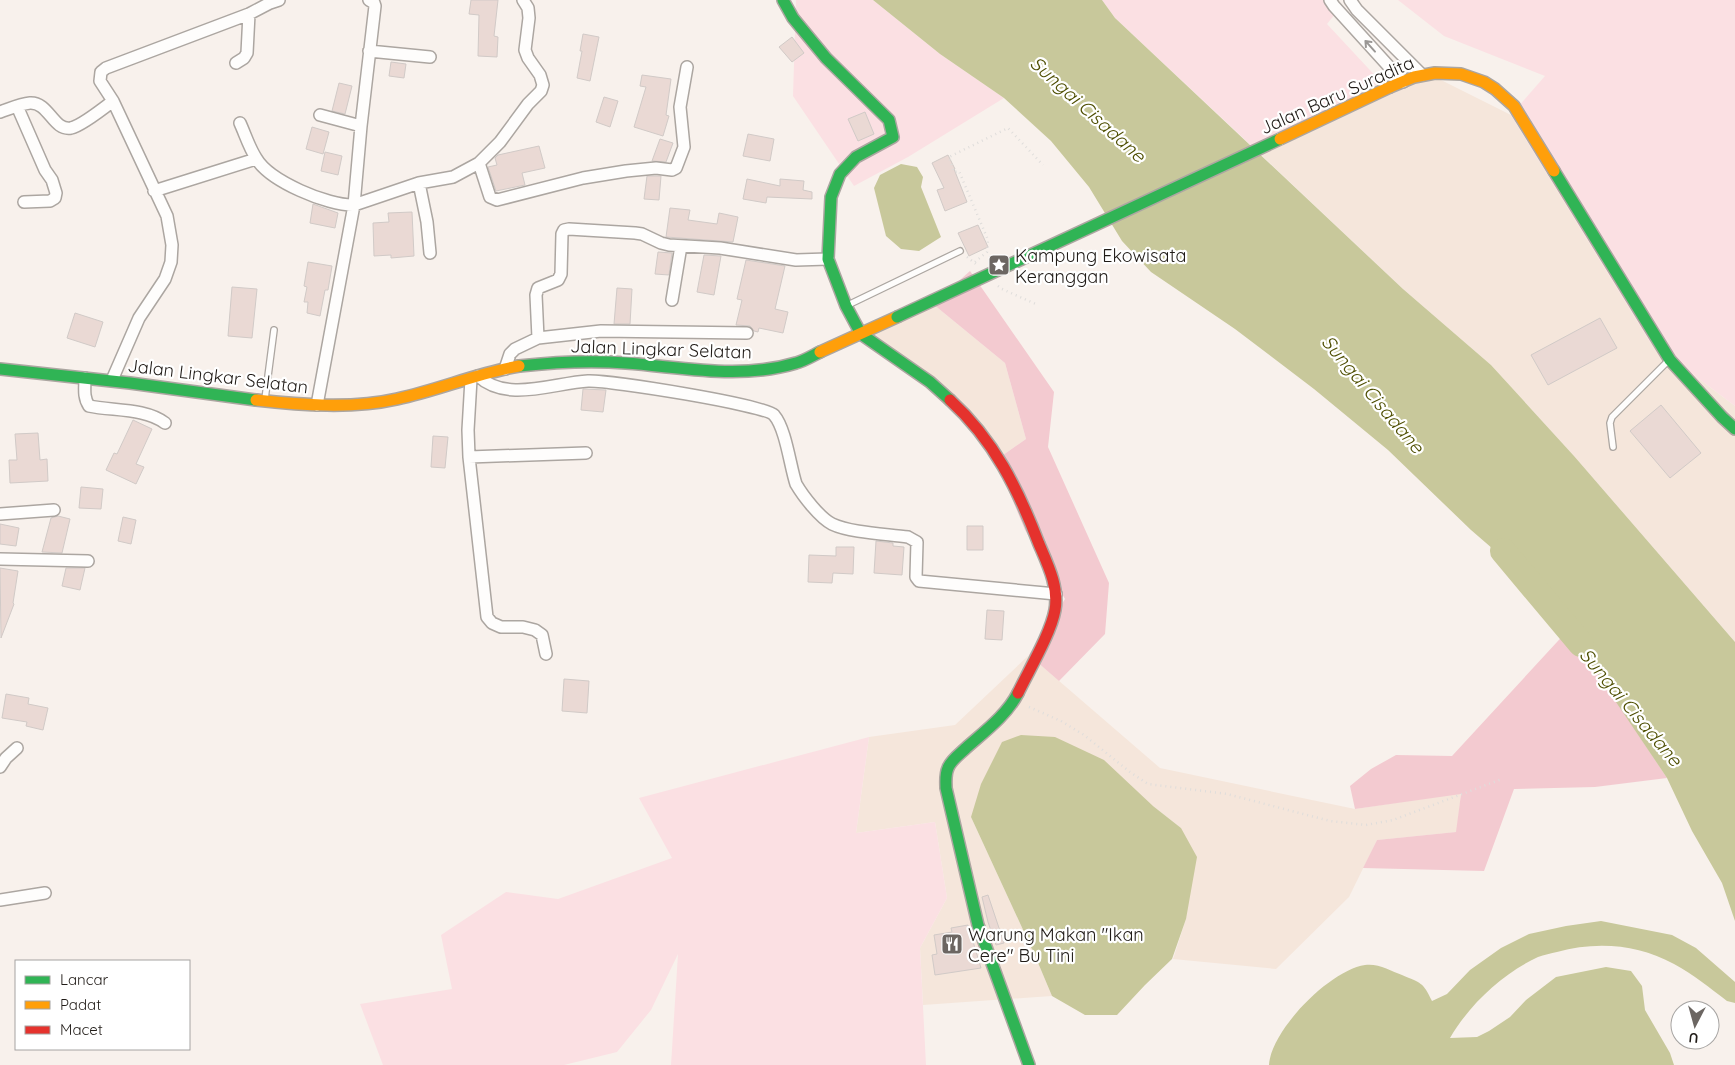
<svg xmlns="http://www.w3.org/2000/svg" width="1735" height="1065" viewBox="0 0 1735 1065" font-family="Quicksand,sans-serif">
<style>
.built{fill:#f5e6db}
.green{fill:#fbe0e3}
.forest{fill:#f3cad0}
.water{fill:#c8c89b}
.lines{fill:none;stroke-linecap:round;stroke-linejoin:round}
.river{stroke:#c8c89b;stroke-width:26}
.building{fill:#ead9d4;stroke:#d1cac7}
.lane-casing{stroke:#aca6a1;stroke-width:8}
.street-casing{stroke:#aca6a1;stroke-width:14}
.fast-casing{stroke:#aca6a1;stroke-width:14}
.slow-casing{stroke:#aca6a1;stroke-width:14}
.jam-casing{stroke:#aca6a1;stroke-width:14}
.path{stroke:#dfdddb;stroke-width:2.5;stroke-dasharray:1 4;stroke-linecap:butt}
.lane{stroke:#fefdfc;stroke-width:5.5}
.street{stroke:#fefdfc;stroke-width:11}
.fast{stroke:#30b455;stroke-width:11}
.slow{stroke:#ff9f0a;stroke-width:11}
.jam{stroke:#e5322d;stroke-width:11}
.fast-bridge-casing{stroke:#aca6a1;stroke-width:14;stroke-linecap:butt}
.slow-bridge-casing{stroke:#aca6a1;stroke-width:14;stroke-linecap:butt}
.fast-bridge{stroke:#30b455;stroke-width:11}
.slow-bridge{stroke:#ff9f0a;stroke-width:11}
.oneway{stroke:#9a9795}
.labels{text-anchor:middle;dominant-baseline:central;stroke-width:4.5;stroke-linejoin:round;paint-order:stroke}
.street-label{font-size:18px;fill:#201b17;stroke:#fff}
.poi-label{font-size:18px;fill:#201b17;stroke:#fff;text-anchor:start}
.water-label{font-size:19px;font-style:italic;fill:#4e4e00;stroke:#fff}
</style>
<rect width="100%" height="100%" fill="#f8f1ec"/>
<path class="built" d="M1441,80L1511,115L1650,342L1735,406V642L1574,456L1491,365L1403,289L1256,150L1381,82Z
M933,304L1005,363L1026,439L996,460L978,423L861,334Z
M1029,655L1160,768L1355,809L1461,793L1457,832L1377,840L1349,897L1276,969L1173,959L1186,919L1181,828L1153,806L971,817L1036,958L1052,996L923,1005L920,948L947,898L935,822L856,833L869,737L955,725Z"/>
<path class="green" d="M796,0H873L940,54L1004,98L908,157L854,186L793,96Z
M1102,0H1328L1335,14L1327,24L1381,82L1256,150L1115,18Z
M1398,0H1735V406L1650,342L1511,115L1545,76L1444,36Z
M869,737L856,833L935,822L947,898L920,948L926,1065H671L678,954L651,1010L617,1052L564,1065H383L360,1004L452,989L441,935L506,892L558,899L672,858L639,798Z"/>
<path class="forest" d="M970,271L1054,392L1048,447L1109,583L1105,634L1059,681L1029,655L1065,599L1025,530L996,460L1026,439L1005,363L933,304Z
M1569,629L1667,778L1595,787L1514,789L1484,871L1363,868L1377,840L1456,832L1461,794L1355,809L1350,786L1371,769L1396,755L1452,756Z"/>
<path class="water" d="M873,0H1102L1115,18L1403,289L1491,365L1574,456L1735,642V921L1722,883L1692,831L1667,778L1569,632L1537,587L1471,530L1388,450L1314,389L1235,329L1151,272L1122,241L1089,187L1051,141L1004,98L940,54Z
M901,164L917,167L923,177L921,187L941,237L919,251L901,249L886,236L874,188L880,175Z
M1021,735L1055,737L1104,760L1153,806L1181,828L1197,857L1186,919L1172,959L1145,985L1117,1015H1085L1052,996L1036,958L971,817L981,784L1002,742Z
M1601,921L1672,935L1696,948L1735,982V1003L1727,1001C1710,988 1693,974 1674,964C1638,944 1596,941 1557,952C1551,953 1544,955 1538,957C1502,974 1470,1004 1450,1038L1477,1037L1489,1031L1510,1017L1526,1000L1556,977L1606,967L1631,971L1642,986L1645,1010L1670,1053L1674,1065H1269C1271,1030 1330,970 1365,965C1378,963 1391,971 1402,975C1421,983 1423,982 1432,1001L1447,994L1470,970L1501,948L1529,934L1566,926Z"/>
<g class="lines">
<path class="river" d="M1503,551L1581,644"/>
</g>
<path class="building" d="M471,0H498L494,36L498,37L497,57L478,56L479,15L469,14Z
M583,34L599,37L590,81L577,78L582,51H580Z
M792,37L804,53L792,62L779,47Z
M391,62L406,64L404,78L389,76Z
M642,75L671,79L666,115L669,116L663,136L634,127L646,87L640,86Z
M339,83L352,86L345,114L332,111Z
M604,97L618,101L610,127L596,122Z
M865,112L874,134L858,141L848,119Z
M312,127L329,132L323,154L306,149Z
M748,134L774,139L770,161L743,156Z
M660,139L673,143L666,162L652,161Z
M539,146L545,168L522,173L525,185L496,191L488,167L497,165L495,158L498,155Z
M325,152L342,156L338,175L321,171Z
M948,155L955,169H954L967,202L945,211L937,190L944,188L932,163Z
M647,176H661L659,200L644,199Z
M747,179L780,186V179L804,181L803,190L812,192V199L767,197L766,203L743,199Z
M313,204L338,213L335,228L310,223Z
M670,208L690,210L688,220L717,224L719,213L738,217L733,242L666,237Z
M412,212L414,256L391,258V255L374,256L373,223L389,222L388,213Z
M978,225L988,247L969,256L958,233Z
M658,252L672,253L669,275L655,274Z
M704,255L721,256L714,295L697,292Z
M746,260L785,266L775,309L788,312L783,333L759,328L758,332L754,331L750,326L736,325L742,300L737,299Z
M308,262L332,266L328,290H325L320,316L307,313L308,302H304L307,287L304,286Z
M232,287L257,289L252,338L228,336Z
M617,288L632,289L630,324H614Z
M75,313L103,322L95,347L67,338Z
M1600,318L1617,348L1548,385L1531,355Z
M583,389L606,390L603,412L581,410Z
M1661,405L1701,453L1670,478L1630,431Z
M133,420L152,429L136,464L144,467L136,484L106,470L114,453L117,454Z
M38,433L40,460L47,459L48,481L10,483L9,460H17L15,434Z
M433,436L448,437L445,468L431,467Z
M81,487L103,489L101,509L79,508Z
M58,516L70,519L62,553L42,552L51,518Z
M123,517L136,520L131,544L118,541Z
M0,524L19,528L16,546L0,544Z
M967,526H983V550H967Z
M876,541L893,543V546L904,547L902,575L874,573Z
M836,547H854L853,574L833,573L832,583L808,582L809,555L836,556Z
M0,568L18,571L13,603L14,604L1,638Z
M66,568H85L80,590L62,586Z
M987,610L1004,611L1002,640L985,639Z
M564,679L589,681L587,713L562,711Z
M6,694L29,698L28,704L48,708L43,730L26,726L27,722L2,718Z
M988,895L1004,943L996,945L988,922L982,897Z
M968,925L981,968L935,975L932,955L937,954L934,935L952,932L951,928Z"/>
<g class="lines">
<g class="lane-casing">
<path id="lane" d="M848,305L960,251
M265,399L274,330
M1613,447L1610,423L1612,417L1668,361"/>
</g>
<g class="street-casing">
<path id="street" d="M1330,0L1334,6L1403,82
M1350,0L1357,10L1422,75
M369,51L430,57
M236,63L244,58L247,53L249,14
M17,106L45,170L52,180L56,193L55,198L50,201L24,202
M0,112C9,109 20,104 30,103C49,102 53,131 71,128C81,126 104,108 113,101
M320,115L361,126
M240,123C245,134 249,147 256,158C269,181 328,206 354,205L419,183L453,177L479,163L490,197L497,200L583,178L626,171L656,168L672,170L676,168L684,147L680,107L687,67
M479,163L500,142L528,104L541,91L543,85L540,75L528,58L525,50L529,18L528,8L523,0
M419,183L427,222L430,253
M154,191L256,159
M672,300L681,246
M538,338L536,295L538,288L558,280L561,274L562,234L564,230L569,229L635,233L642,234L661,243L669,245L720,248L796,260L828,259
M505,369L510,354L515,349L538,338L601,331L747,333
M478,376C507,403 553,383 588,381C609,380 765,405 774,415C786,429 790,466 796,484C803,496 820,518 832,524C851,533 887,534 908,537L917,542L916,577L919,581L1056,594
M85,378C85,388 83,397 89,406C113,411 145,408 165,423
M471,379L468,430L469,457L487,617L492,623L501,627H523L535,630L542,635L546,654
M112,380L139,318L165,279L171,262L172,245L167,216L113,101L100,81L101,72L106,68L249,14L270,3L279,0
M317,405L354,205L361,126L375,6L374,3L369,0
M469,457L586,453
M0,514L54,510
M0,559L88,561
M0,767L6,758L17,748
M0,900L45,893"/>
</g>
<g class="fast-casing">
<path id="fast" d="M783,0L793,18L826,58L889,120L893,137L856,157L840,174L831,197L828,259L846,306L861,334L930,382L950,400
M1554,171L1670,360L1722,417L1735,429
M519,366C555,362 590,360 626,363C682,367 740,380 796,363C804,361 812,356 820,352
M0,369L130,383L256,400
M1018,693C1007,715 984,732 966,748C960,754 951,760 948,768C945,775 946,781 946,788L978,925L1029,1065"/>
</g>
<g class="slow-casing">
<path id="slow" d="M1390,87L1414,77L1435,73L1461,74L1484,82L1495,89L1514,106L1554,171
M820,352L897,317
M256,400C301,405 353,409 397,399C439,390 478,373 519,366"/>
</g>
<g class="jam-casing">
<path id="jam" d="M950,400C994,440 1018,489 1039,544C1048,565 1059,587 1055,610C1051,633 1029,670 1018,693"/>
</g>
<path class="path" d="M967,257L976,264
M975,262L987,252L988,240L959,171L954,172L949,157L1008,128L1043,165
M998,286L1002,289L1038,305
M1029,707L1061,721L1084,735L1130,772L1148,784L1227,794L1330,821L1366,825L1393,820L1502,779"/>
<use href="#lane" class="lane"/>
<use href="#street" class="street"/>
<use href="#fast" class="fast"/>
<use href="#slow" class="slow"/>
<use href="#jam" class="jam"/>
<g class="fast-bridge-casing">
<path id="fast-bridge" d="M897,317L1280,139"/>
</g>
<g class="slow-bridge-casing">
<path id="slow-bridge" d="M1280,139L1390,87"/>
</g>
<use href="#fast-bridge" class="fast-bridge"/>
<use href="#slow-bridge" class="slow-bridge"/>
</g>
<defs><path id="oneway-shaft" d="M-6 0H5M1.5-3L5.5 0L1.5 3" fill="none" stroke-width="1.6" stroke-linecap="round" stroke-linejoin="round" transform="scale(1.25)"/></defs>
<use class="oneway" href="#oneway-shaft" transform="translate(1370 46) rotate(-132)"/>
<defs>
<g id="sight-square" transform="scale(1.125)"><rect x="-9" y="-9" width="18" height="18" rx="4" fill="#6c6662" stroke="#fff"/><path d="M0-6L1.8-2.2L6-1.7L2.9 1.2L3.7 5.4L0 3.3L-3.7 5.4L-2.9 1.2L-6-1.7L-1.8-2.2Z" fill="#fff"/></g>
<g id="restaurant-square" transform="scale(1.125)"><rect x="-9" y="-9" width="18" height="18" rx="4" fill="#6c6662" stroke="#fff"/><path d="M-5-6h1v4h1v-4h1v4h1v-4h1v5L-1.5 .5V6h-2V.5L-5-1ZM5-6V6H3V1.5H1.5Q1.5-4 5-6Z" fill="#fff"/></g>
</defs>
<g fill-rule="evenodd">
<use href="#sight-square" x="999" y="265"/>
<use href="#restaurant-square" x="952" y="944"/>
</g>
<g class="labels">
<g class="street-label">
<text transform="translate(1337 95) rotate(-24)">Jalan Baru Suradita</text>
<text transform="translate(661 349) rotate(2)">Jalan Lingkar Selatan</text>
<text transform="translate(218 376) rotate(7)">Jalan Lingkar Selatan</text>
</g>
<g class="poi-label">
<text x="1015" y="255">Kampung Ekowisata<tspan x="1015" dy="21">Keranggan</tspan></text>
<text x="968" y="934">Warung Makan "Ikan<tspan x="968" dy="21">Cere" Bu Tini</tspan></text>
</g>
<g class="water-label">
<text transform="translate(1088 109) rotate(42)">Sungai Cisadane</text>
<text transform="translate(1373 394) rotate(50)">Sungai Cisadane</text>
<text transform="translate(1631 707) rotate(50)">Sungai Cisadane</text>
</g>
</g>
<rect x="15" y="960" width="175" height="90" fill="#ffffff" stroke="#a6a4a2"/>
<rect x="25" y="976" width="25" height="8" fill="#30b455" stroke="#a6a4a2"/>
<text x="60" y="985" font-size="15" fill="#201b17">Lancar</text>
<rect x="25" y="1001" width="25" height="8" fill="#ff9f0a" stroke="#a6a4a2"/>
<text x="60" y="1010" font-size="15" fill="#201b17">Padat</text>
<rect x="25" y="1026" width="25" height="8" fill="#e5322d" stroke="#a6a4a2"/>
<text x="60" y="1035" font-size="15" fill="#201b17">Macet</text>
<g transform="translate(1695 1025) rotate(186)"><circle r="24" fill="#ffffff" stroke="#a6a4a2"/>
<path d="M0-4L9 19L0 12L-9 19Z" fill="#6c6662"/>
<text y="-8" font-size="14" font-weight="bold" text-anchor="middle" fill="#201b17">U</text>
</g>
</svg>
